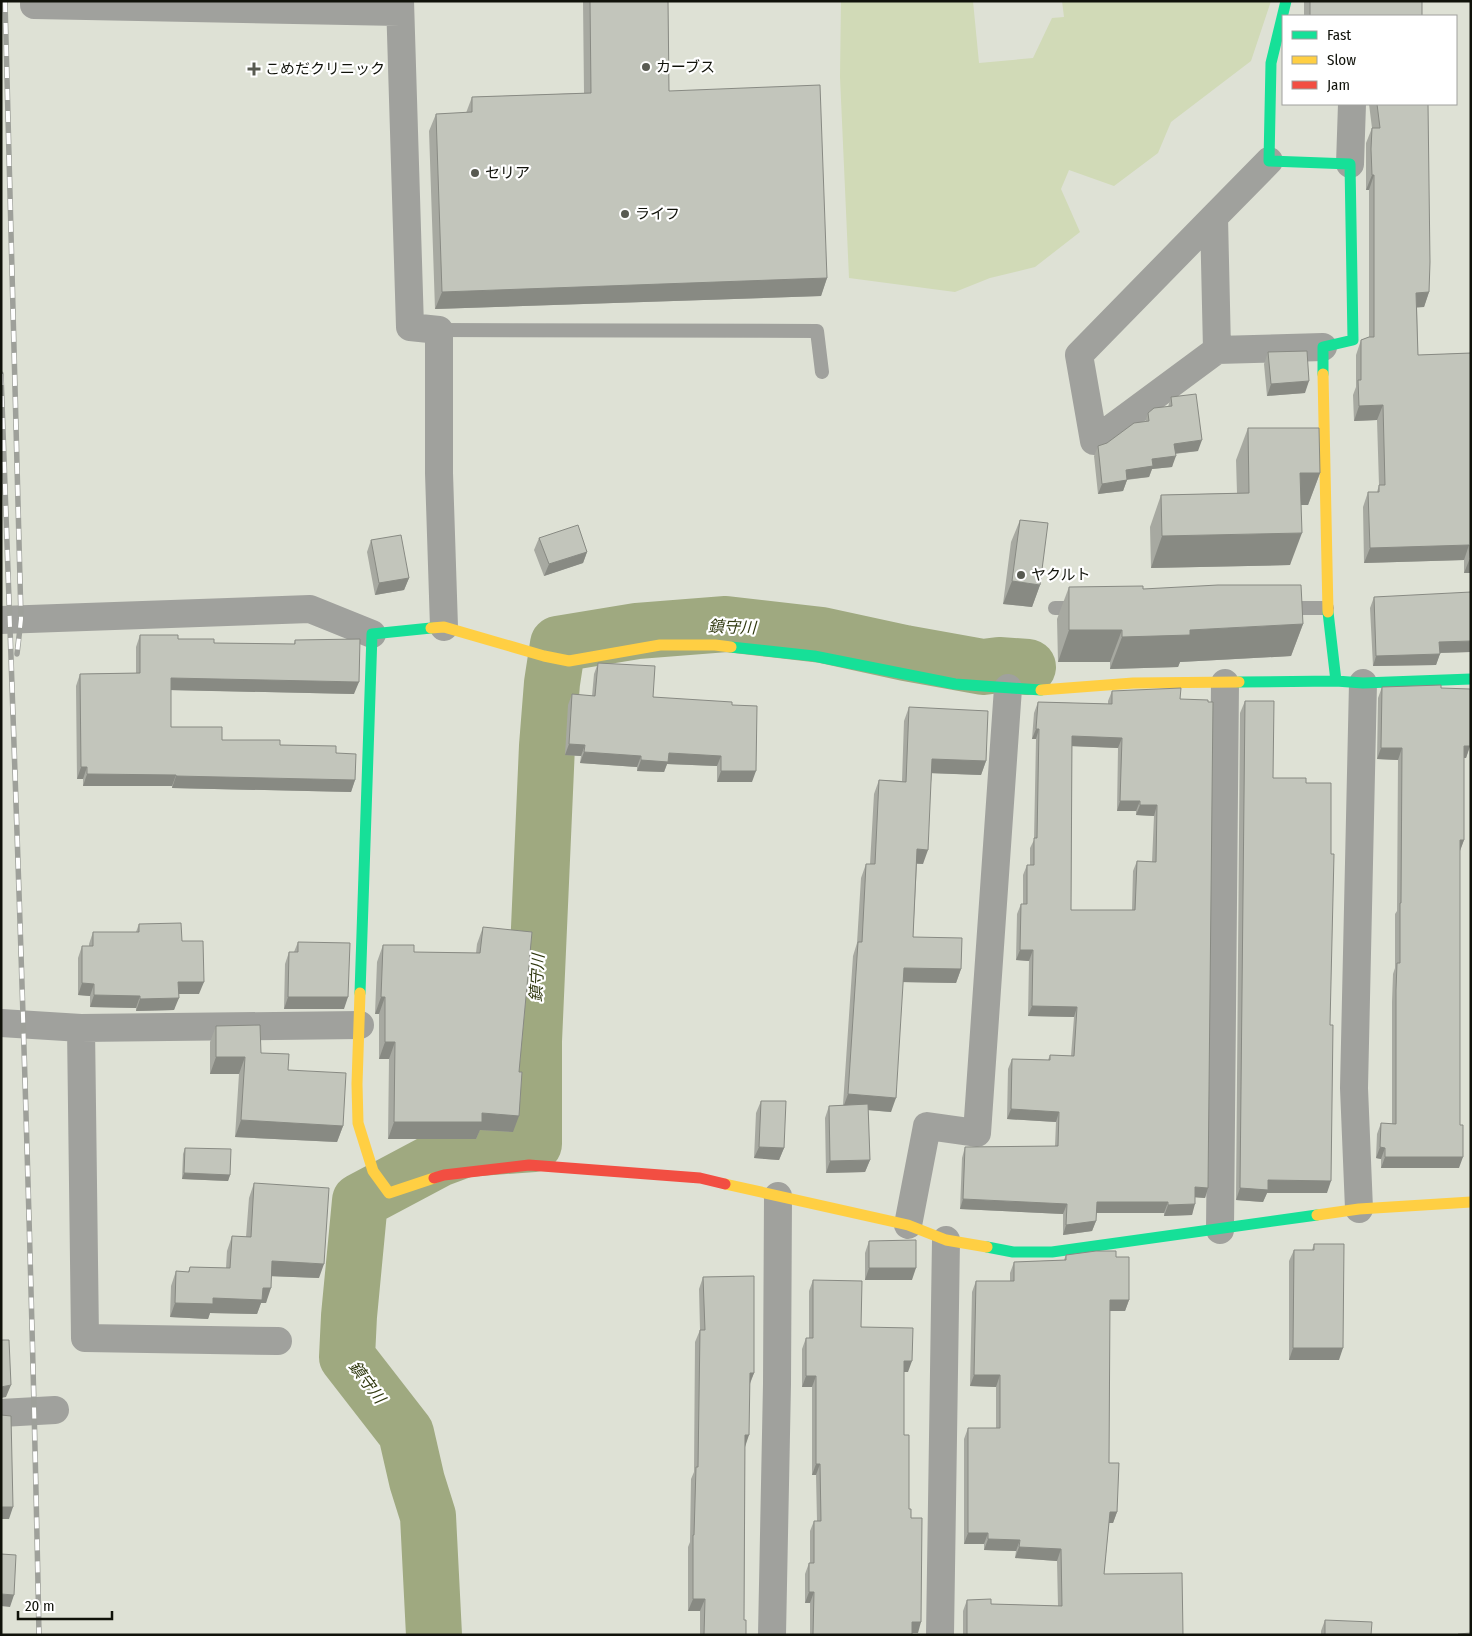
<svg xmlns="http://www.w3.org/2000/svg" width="1472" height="1636" viewBox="0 0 1472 1636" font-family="'Fira Sans Condensed','Noto Sans JP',sans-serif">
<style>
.green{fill:#d1dab7}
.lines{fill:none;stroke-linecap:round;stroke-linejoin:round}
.river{stroke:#9fa980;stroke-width:56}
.lane{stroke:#a0a19d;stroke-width:14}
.street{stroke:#a0a19d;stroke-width:28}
.fast{stroke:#16e098;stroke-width:11}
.slow{stroke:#ffcf43;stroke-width:11}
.jam{stroke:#f24e42;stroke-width:11}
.rail-casing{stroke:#9ea09a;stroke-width:5.5}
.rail{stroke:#fff;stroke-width:4;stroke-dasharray:11;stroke-linecap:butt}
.wall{fill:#a7a9a1;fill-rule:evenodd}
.shaded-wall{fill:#888a83}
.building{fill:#c2c5bb;stroke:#888a83;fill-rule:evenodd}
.poi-dot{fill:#585a51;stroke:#fff;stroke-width:2}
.labels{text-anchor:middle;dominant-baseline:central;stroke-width:4.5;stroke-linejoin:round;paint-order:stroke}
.poi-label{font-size:15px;fill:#10120a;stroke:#fff;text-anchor:start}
.water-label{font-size:16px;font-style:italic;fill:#313a10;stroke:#fff}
</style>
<rect width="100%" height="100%" fill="#dee1d5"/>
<path class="green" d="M841,1H973L979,63L1033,58L1052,18L1064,17L1062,1H1271L1251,61L1171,122L1158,153L1114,186L1069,170L1061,189L1080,232L1035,267L990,278L955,292L849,278L840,77Z"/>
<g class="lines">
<path class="river" d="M434,1635L428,1516L417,1481L406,1433L347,1357L349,1316L360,1201L439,1159L466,1149L534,1144V1041L547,746L552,683L558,644L637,631L726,624L822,635L905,653L983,667L999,665L1028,667"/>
<path class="lane" d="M439,330L817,331L822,372
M1055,608H1079
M1285,608H1327"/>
<path class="street" d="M34,1V5L400,12
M400,1L410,327L439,330V473L444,627
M1269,161L1214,217L1217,350L1323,347
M1350,164L1352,104
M1214,217L1079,355L1094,441L1217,350
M1,620L310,609L372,634
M1,1023L81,1028L360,1025
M81,1028L85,1338L278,1341
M1359,1209L1354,1088L1363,683
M908,1225L927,1126L977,1133L1008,688
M1220,1230L1225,683
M1,1413L55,1410
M772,1635L777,1384L778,1196
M940,1635L946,1240"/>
<path class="fast" d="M1286,1L1271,63L1269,161L1350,164L1353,340L1323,347V374
M1328,612L1336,681
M731,647L814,656L955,684L1041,690
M1239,682L1336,681L1363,683L1471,679
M360,993L372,634L431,628
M987,1247L1013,1252H1052L1317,1215"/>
<path class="slow" d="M1323,374L1328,612
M431,628L444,627L544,656L569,661L660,645H715L731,647
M1041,690L1133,683L1239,682
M360,993L357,1084L358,1123L373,1171L389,1193L434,1178
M725,1184L908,1225L946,1240L987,1247
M1317,1215L1359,1209L1471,1202"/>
<path class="jam" d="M434,1178L444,1175L529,1165L700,1178L725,1184"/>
<g class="rail-casing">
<path id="rail" d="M5,1L21,619L17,654
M1,374C16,794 31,1214 39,1635"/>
</g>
<use href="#rail" class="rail"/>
</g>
<path class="wall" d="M583,1H668L669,91L827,278L821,296L435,309L429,131L436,114L466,113L472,97L584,93Z
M1304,1H1422V16H1304Z
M1369,104H1428L1429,292L1424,307H1417L1418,355L1471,353V573H1464V560L1364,563L1363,507L1368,492H1377L1379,485L1377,420L1354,421L1353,395L1356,387V355L1361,340L1369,337V190H1366V143L1372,128Z
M1268,352L1305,393L1267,396L1264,364Z
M1171,397L1198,451L1175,454L1172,467L1152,469L1149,477L1127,480L1123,491L1098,494L1094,456L1098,446L1107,443L1145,422L1148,413L1168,407Z
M1248,428L1320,473L1308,505H1301L1290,565L1151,568L1150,527L1161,495L1237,493L1236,460Z
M1020,520L1040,585L1032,607L1003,604L1011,542Z
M539,538L587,552L583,563L544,576L534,550Z
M371,540L409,578L404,590L375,595L367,552Z
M1069,587L1143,589L1303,624L1291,656L1180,662L1178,667L1110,669V662H1058L1057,619Z
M1374,597L1470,652L1440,653L1436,665L1373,666L1370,608Z
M140,635L214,643L294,644L295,640L354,694L171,690V727L222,740L280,745L336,753L355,780L351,792L172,788V786H83V779H77L76,686L80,674L136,673V647Z
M598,663L653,697L732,705L752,782H717V766L667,764L664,772L637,771V767L580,763L581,756L565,755L568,705L572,694L592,696L594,674Z
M1382,687L1441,688L1470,746L1466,758H1464V840L1460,850L1459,1168H1381V1159L1376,1158L1377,1134L1381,1123L1392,1124V1002L1393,974L1395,968V914L1397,911L1398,760L1377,759L1378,698Z
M1112,691L1180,699L1208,1188L1205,1198L1195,1197L1192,1215L1164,1216V1213H1096V1221L1092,1231L1063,1235V1214L960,1209L962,1158L965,1147L1055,1146L1056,1122L1007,1119L1008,1069L1012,1059L1048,1060L1050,1055L1071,1056L1074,1017L1028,1016L1029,961L1016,960L1017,914L1021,904H1023V875L1027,865H1030V848L1034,840L1036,739H1032L1034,713L1038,702L1108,704V701ZM1072,746L1118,748L1117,811H1136V815L1154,816L1152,862L1137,861L1133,871L1132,910H1071Z
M1245,701L1273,778L1327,1193H1267L1263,1202L1236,1200L1240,713Z
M909,707L986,761L981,775L932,773L923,864H917L913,937L961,969L956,983L903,982L891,1112L868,1110L870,1160L865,1172L826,1173L825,1118L829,1106L843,1105L853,956L857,943L861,878L866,864H870L874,794L879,780L902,781L904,721Z
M139,924L182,941L199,994H178L174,1010L136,1011V1008L90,1007V996L78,995V958L82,946H89V944L93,932H136Z
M483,927L513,1132L480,1130L476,1139H388L389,1059H379V1014H375L377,962L383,945L414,952L476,953L477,944Z
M298,942L344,1009H284L285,964L289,952H294Z
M216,1026L288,1070L343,1126L337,1142L235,1137L239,1074H210V1042Z
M761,1101L784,1148L779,1160L754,1158L756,1113Z
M185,1148L230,1175L228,1181L182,1179L183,1154Z
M254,1183L319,1278L271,1276L266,1303H261L257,1314L210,1313L208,1319L170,1317L171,1286L176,1271L188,1272L190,1267L226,1268L227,1251L232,1236L246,1237L249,1198Z
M869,1241L912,1280H865V1253Z
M1314,1244L1339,1360H1289V1261L1294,1250H1312Z
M1066,1255L1116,1257L1129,1300L1125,1311H1109V1463L1117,1512L1113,1523H1109L1104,1574L1183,1635H963V1611L967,1600L991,1604L1058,1606L1057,1561L1015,1558L1016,1551L984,1550V1544H964V1439L968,1428H996V1387L970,1386L972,1292L976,1281H1010V1273L1014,1262L1064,1260Z
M703,1277L754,1373L750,1384L745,1447L744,1620L746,1635H700V1611H688V1547L690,1542L691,1479L694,1472L695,1342L700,1330L699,1289Z
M813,1280L908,1372H904V1435L909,1509L911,1518L918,1633H912V1635H810V1603H805V1574L809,1563H810V1531L814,1521H817L816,1475H812V1387H802V1349L806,1338H809V1291Z
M1325,1620L1371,1635H1321V1631Z"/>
<path class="shaded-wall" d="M1372,175H1374L1369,190H1366Z
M827,278L821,296L435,309L442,292Z
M1429,292L1424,307L1411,308L1416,293Z
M1309,381L1305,393L1267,396L1271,384Z
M1383,405L1377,420L1354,421L1359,406Z
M1202,440L1198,451L1170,454L1174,444Z
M1176,456L1172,467L1152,469L1149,477L1122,480L1126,470L1152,459Z
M1300,473H1320L1308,505H1288Z
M1127,480L1123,491L1098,494L1102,484Z
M1302,533L1290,565L1151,568L1162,536Z
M1469,545L1464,560L1364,563L1370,548Z
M587,552L583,563L544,576L549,564Z
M1470,558H1471V573H1464Z
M409,578L404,590L375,595L379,583Z
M1012,581L1040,585L1032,607L1003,604Z
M1303,624L1291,656L1180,662L1178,667L1110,669L1122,637L1190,630Z
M1069,630H1122L1110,662H1058Z
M1471,641V648L1470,652L1435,653L1439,642Z
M1440,654L1436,665L1373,666L1376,656Z
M171,678L359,682L354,694L167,690Z
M1036,729H1039L1036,739H1032Z
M1072,736L1122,738L1118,748L1069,746Z
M569,744L585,745L581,756L565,755Z
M1464,746H1470L1466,758H1460Z
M1381,748H1402L1398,760L1377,759Z
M584,752L641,756L637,767L580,763Z
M669,753L721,756L717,766L667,764L664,772L637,771L641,760Z
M932,759L986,761L981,775L927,773Z
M81,767H87L83,779H77Z
M721,771H756L752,782H717Z
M87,774L176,775L172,786H83Z
M176,776L355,780L351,792L172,788Z
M1120,801H1140L1136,811H1117Z
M1140,805H1157L1154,816L1136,815Z
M1460,840H1464L1460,851Z
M917,849L928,850L923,864L912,863Z
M1020,950H1033L1029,961L1016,960Z
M904,968L961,969L956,983L899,982Z
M178,982H204L199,994H174Z
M82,983L94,984L90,996L78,995Z
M94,995L140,996L136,1008L90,1007Z
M288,997H348L344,1009H284Z
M381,997H385L379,1014H375Z
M179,998L174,1010L136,1011L140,999Z
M1032,1006L1077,1007L1074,1017L1028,1016Z
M385,1042H395L389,1059H379Z
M216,1057H245L239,1074H210Z
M848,1094L896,1098L891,1112L843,1108Z
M1011,1109L1059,1112L1056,1122L1007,1119Z
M482,1113L519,1116L513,1132L480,1130L476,1139H388L394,1122Z
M241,1120L343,1126L337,1142L235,1137Z
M759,1147L784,1148L779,1160L754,1158Z
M1380,1147L1385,1148L1381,1159L1376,1158Z
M1385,1157H1463L1459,1168H1381Z
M870,1160L865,1172L826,1173L830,1161Z
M184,1173L230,1175L228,1181L182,1179Z
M1268,1180L1331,1181L1327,1193H1267L1263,1202L1236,1200L1240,1188Z
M1195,1187L1208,1188L1205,1198L1191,1197Z
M963,1199L1067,1204L1063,1214L960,1209Z
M1097,1202H1168L1164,1213H1093Z
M1195,1204L1192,1215L1164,1216L1168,1205Z
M1096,1221L1092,1231L1063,1235L1066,1225Z
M272,1261L324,1264L319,1278L267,1276Z
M869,1268H916L912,1280H865Z
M263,1288H271L266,1303H261L257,1314L210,1313L208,1319L170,1317L175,1303L213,1298Z
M1110,1300H1129L1125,1311H1105Z
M1293,1348H1343L1339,1360H1289Z
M904,1361H912L908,1372H900Z
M750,1373H754L749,1385Z
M974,1375H1000L996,1387L970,1386Z
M806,1376H816L812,1387H802Z
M11,1385L6,1397L1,1398V1387Z
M745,1435H749L745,1447Z
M816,1464H820L816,1475H812Z
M1,1507H13L9,1519H1Z
M1110,1512H1117L1113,1523H1106Z
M968,1533H988L984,1544H964Z
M988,1539L1020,1540L1016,1551L984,1550Z
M1019,1547L1061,1549L1057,1561L1015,1558Z
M809,1592H814L810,1603H805Z
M1,1594L14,1595L10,1607L1,1606Z
M693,1599H705L700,1611H688Z
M912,1622H921L918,1633H908Z"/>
<path class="building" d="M590,1H668L669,91L820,85L827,278L442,292L436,114L472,112V97L591,93Z
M1310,1H1422V16H1310Z
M1377,104H1428L1430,262L1429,292L1416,293L1418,355L1471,353V558H1470L1469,545L1370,548L1368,492H1379V485H1385L1383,405L1359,406L1358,380H1361V340L1369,337H1374V175H1372L1371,149L1372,128H1380Z
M1307,351L1309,381L1271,384L1268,352Z
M1196,394L1202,440L1174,444L1176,456L1152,459L1153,466L1126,470L1127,480L1102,484L1098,446L1107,443L1134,423L1149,421L1148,413L1154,408L1172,406L1171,397Z
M1248,428H1319L1320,473H1300L1302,533L1162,536L1161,495L1249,493Z
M1020,520L1048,523L1040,585L1012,581Z
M578,525L587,552L549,564L539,538Z
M401,535L409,578L379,583L371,540Z
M1218,585H1301L1303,624L1190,630V635L1122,637V630H1069V587L1143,586V589Z
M1471,592V641L1439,642L1440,654L1376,656L1374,597Z
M140,635H178V639H214V643L295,644V640L360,639L359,682L171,678V727H222V740H280V745L336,746V753L356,754L355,780L176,776V775L87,774V767H81L80,674L140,673Z
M598,663L655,666L653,697L732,702V705L757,706L756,771H721V756L669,753L668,762L641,760V756L584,752L585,745L569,744L572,694L595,696Z
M1441,685V688L1470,689V746H1464V840H1460V1125H1463V1157H1385V1148L1380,1147L1381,1123L1396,1124V990L1397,963H1400V903H1401L1402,748H1381L1382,687Z
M1181,688L1180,699L1208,700V702H1213L1208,1188L1195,1187V1204L1168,1205V1202H1097L1096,1221L1066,1225L1067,1204L963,1199L965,1147L1058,1146L1059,1112L1011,1109L1012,1059L1050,1060V1055L1074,1056L1077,1007L1032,1006L1033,950H1020L1021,904H1027V865H1034V838H1037L1039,729H1036L1038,702L1112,704V691ZM1072,736L1122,738L1120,801H1140V805H1157L1156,862L1137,861L1135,910H1071Z
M1245,701H1274L1273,778H1306V783H1331V854H1334L1330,1025H1333L1331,1181L1268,1180V1190L1240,1188Z
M909,707L988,711L986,761L932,759L928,850L917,849L913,937L962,938L961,969L904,968L896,1098L848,1094L858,942H862L866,864H875L879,780L906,782Z
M181,923L182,941H203L204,982H178L179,998L140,999V996L94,995V984L82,983V946H93V932H139V924Z
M483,927L532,932L519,1072H522L519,1116L482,1113V1122H394L395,1042H385V997H381L383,945H414V952L480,953Z
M298,942L350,943L348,997H288L289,952H298Z
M260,1025L261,1053L289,1054L288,1070L346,1073L343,1126L241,1120L245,1057H216V1026Z
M761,1101H786L784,1148L759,1147Z
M868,1104L870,1160L830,1161L829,1106Z
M185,1148L231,1149L230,1175L184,1173Z
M254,1183L329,1188L324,1264L272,1261L271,1288H263L262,1300L213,1298V1304L175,1303L176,1271L189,1272L190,1267L230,1268L232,1236L251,1237Z
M916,1240V1268H869V1241Z
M1314,1244H1344L1343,1348H1293L1294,1250H1314Z
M1096,1251H1116V1257H1129V1300H1110L1109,1463H1119L1117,1512H1110L1104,1574L1182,1573L1183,1635H967V1600L991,1599V1604L1062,1606L1061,1549L1019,1547L1020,1540L988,1539V1533H968V1428H1000V1375H974L976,1281H1014V1262L1066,1260V1255Z
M754,1276V1373H750L749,1435H745L744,1620H746V1635H704L705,1599H693V1535H694L696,1467H698L700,1330H705L703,1277Z
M813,1280L862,1281L861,1327L913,1328L912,1361H904V1435H909V1509H911V1518H922L921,1622H912V1635H813L814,1592H809V1563H814V1521H821L820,1464H816V1376H806V1338H813Z
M1,1340H9L11,1385L1,1387Z
M1,1415L11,1416L13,1507H1Z
M1,1554L16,1555L14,1595L1,1594Z
M1325,1620L1372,1622L1371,1635H1325Z
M1471,1633V1635H1458V1634Z"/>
<g class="poi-dot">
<circle cx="646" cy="67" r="5"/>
<path d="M251.5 61.5h5v5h5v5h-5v5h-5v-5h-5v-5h5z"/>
<circle cx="475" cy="173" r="5"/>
<circle cx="625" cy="214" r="5"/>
<circle cx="1021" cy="575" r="5"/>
</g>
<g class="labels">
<g class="poi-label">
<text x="656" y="67">カーブス</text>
<text x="265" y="69">こめだクリニック</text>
<text x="485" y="173">セリア</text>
<text x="635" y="214">ライフ</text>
<text x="1031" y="575">ヤクルト</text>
</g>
<g class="water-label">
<text transform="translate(732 627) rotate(2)">鎮守川</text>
<text transform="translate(537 978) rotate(-87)">鎮守川</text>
<text transform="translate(367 1382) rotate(53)">鎮守川</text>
</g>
</g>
<rect width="1472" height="1636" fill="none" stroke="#10120a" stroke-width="5"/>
<rect x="1282" y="15" width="175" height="90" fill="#ffffff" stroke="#9fa09d"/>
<rect x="1292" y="31" width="25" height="8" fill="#16e098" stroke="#9fa09d"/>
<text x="1327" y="40" font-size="15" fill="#10120a">Fast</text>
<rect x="1292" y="56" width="25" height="8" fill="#ffcf43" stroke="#9fa09d"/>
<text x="1327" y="65" font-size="15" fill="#10120a">Slow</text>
<rect x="1292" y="81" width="25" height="8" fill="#f24e42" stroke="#9fa09d"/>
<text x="1327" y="90" font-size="15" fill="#10120a">Jam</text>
<path d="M18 1611v8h94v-8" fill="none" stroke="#10120a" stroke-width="2.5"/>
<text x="25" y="1611" font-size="15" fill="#10120a" stroke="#ffffff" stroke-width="4" paint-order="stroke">20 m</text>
</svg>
